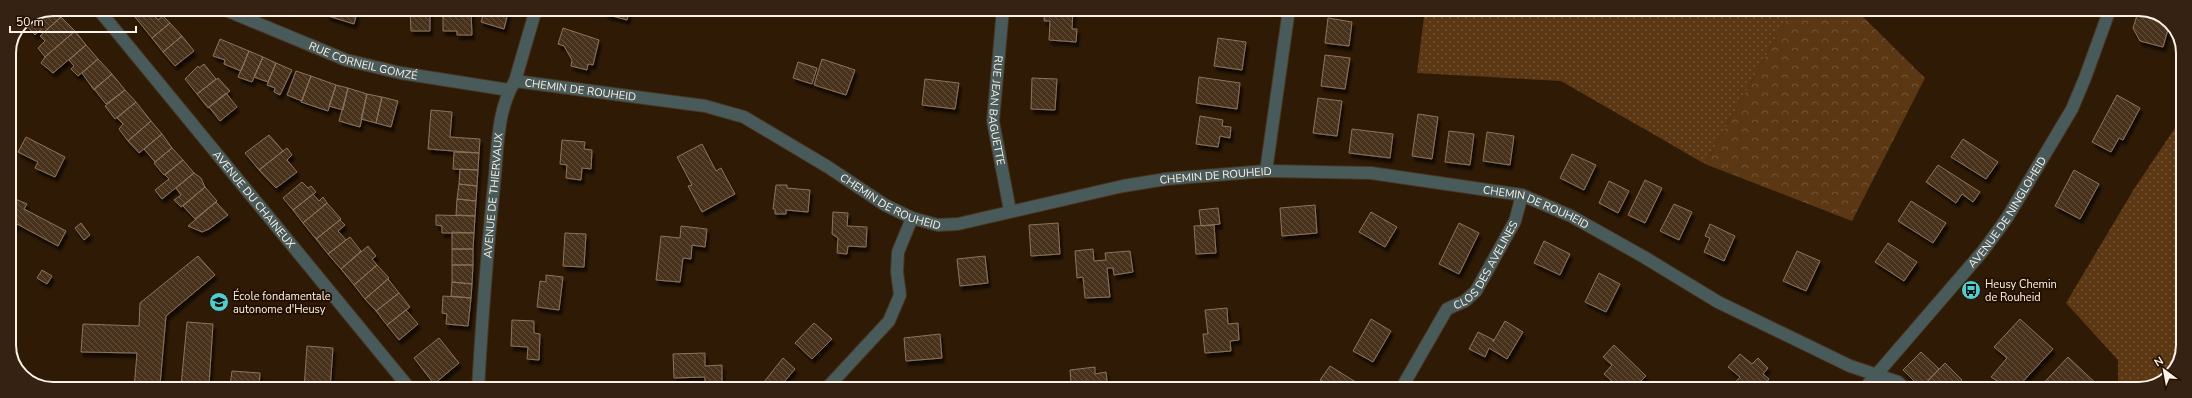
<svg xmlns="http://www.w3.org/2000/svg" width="2192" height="398" viewBox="0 0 2192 398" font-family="'Nunito Sans',sans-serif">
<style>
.grass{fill:url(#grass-dots)}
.forest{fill:url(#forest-crowns)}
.building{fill:url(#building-back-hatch);stroke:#8c735d;filter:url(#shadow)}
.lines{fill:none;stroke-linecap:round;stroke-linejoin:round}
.minor-casing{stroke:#473420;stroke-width:14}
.minor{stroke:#495a5a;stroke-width:12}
.labels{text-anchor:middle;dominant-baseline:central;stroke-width:4;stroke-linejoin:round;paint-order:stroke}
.street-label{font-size:11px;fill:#fdf2e8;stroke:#241000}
.poi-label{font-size:11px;fill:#fdf2e8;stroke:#241000;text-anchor:start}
.rim{fill:none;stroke:#fdf2e8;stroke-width:2}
</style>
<defs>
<pattern id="grass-dots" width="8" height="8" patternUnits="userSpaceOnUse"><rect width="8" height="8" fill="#5b3813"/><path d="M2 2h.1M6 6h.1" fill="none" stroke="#735535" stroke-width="1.8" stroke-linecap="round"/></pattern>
<pattern id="forest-crowns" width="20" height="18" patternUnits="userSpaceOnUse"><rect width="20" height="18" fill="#5b3813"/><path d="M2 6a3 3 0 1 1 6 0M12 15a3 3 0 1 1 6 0" fill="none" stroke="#735535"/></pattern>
<pattern id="building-back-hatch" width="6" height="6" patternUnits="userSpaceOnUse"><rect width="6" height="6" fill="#49331f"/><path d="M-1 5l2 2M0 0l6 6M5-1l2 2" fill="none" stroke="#645140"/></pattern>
<filter id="shadow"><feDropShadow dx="2.5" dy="4.5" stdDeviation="1" flood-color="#0009"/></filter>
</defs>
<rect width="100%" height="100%" fill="#2e1a05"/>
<path class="grass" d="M1425,9H1792L1705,164L1561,81L1417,73Z
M2183,116V351L2168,378L2140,389H2118V360L2066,303L2134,189Z"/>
<path class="forest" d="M1792,9H1855L1925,78L1852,221L1705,164Z"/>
<path class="building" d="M53,9L61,17L43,33L40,30L35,35L26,25L38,15Z
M144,9H149L158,20L163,16L170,23L152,38L135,17Z
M330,9H358L354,24L328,16Z
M410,9H430V31H411Z
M485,9H509L504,29L481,22Z
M607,9H630L627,20L605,14Z
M1045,9H1073L1072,29H1077L1076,42L1049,40L1050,21H1044Z
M2139,9L2147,10L2164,19L2162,24L2169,26L2163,47L2140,41L2133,28Z
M443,11H471L472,35H457V31H443Z
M61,17L75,31L45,57L38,48L45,41L40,36Z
M1328,18L1352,22L1349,46L1325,43Z
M170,23L182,36L163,52L152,38Z
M563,28L599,40L593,65L588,64L587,70L571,66L572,60L564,46L558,44Z
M75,31L86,45L53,73L41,63L45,57Z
M182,36L194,51L175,66L163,52Z
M1218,38L1246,42L1242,70L1214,66Z
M220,39L249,51L241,71L224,64L225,60L213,56Z
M86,45L98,59L78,76L71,69L74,66L69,60Z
M249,51L263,57L252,82L238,77Z
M1325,55L1350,58L1345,89L1321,86Z
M263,57L276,63L268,82L254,77Z
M98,59L112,74L94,90L82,73Z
M822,59L855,70L846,95L814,85Z
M798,62L817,68L812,84L793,78Z
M276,63L292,70L280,95L274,92L275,88L267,85Z
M204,64L216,79L197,94L185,79L198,66L199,68Z
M296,71L311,76L302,101L287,95Z
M112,74L125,90L106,104L94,89Z
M311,76L336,85L328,111L301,102Z
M1199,77L1240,83L1237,109L1196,103Z
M218,78L230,91L208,108L197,94Z
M1032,78L1057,79L1055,110L1031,109Z
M925,79L959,83L955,109L922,105Z
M336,85L348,88L343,110L329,106Z
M348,88L367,94L360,127L339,121Z
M125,90L136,102L115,119L105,106Z
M226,93L237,107L220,121L209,107Z
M367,94L382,97L376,123L361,119Z
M2117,95L2140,108L2123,140L2119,138L2111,152L2092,142Z
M382,97L398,101L391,127L376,123Z
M1318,98L1342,101L1337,136L1313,133Z
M136,102L151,121L128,141L119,129L123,124L117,118Z
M431,110L452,112L450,137L480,139L479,153L428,149Z
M1418,114L1438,117L1432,159L1412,156Z
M1200,116L1223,120L1222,126L1231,127L1230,138L1220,136L1218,147L1196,144Z
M151,121L162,134L139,153L128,141Z
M1352,129L1393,134L1390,158L1349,153Z
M1449,131L1474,134L1470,165L1445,162Z
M1487,132L1514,136L1510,165L1483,161Z
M162,134L172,148L155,162L144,149Z
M269,135L283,151L259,170L245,153Z
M26,137L65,157L55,177L35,168L38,162L18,152Z
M1963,139L1998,162L1986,179L1951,157Z
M562,140L585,142L584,149L592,150L591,169L582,168L581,180L566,178L567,165L560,164Z
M702,144L716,171L721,168L735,194L702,212L688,186L692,185L677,157Z
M172,148L183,160L164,175L154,163Z
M287,148L292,155L287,160L297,172L276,188L259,170Z
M454,152L479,153L478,170L453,169Z
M1572,154L1596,165L1584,190L1560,178Z
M183,160L194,173L162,199L155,190L169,179L165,175Z
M1938,165L1980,192L1973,202L1962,194L1956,203L1926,182Z
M460,169L478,170L477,186L459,184Z
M2074,170L2099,184L2080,219L2055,206Z
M194,173L201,178L205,187L181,207L174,200L181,195L176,188Z
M1645,180L1662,188L1645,223L1628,215Z
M1609,181L1629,191L1618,213L1599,203Z
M302,182L308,188L311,186L316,192L293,210L283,198Z
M459,184L477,186L476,201L457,199Z
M776,185H787V188L810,190L808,212L786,210V214H775V209H773Z
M205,187L217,201L195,219L183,206Z
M313,194L319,201L323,197L327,203L303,223L293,210Z
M13,198L27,204L24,209L66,231L58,246L17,224L15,228L9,226V207Z
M457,199L476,201L475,216L456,215Z
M1911,201L1946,223L1933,243L1898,221Z
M216,202L228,215L209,229L202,232L188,226Z
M327,203L341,219L316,239L303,223Z
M1674,204L1692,212L1679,240L1660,231Z
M1315,205L1317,233L1282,236L1280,208Z
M1218,208L1220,224L1201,226L1199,210Z
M833,212L848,213L847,226L867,227L866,247L848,246L847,254L837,253L838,238L832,234Z
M1371,212L1397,227L1385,247L1359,232Z
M436,215L475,216L474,233H442V226L436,225Z
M340,220L345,225L338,231L346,240L328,254L316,239Z
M81,223L90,235L84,240L75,228Z
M1058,223L1060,254L1031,256L1029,225Z
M1459,223L1479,233L1459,274L1439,264Z
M1710,224L1735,236L1724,261L1704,252L1710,238L1705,236Z
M1214,225L1216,253L1196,254L1194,226Z
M681,226L707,229L705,247L692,245L691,259L683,258L680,282L656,280L661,236L680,238Z
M452,232L474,233L473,249H452Z
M565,233L586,234L584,267L563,266Z
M350,237L361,251L341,269L328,254Z
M1544,241L1570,254L1560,275L1534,263Z
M1888,243L1917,262L1904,281L1875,262Z
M368,246L376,256L372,259L377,265L354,285L341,269Z
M452,249H473V265H452Z
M1093,249L1094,261L1106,260L1105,253L1130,251L1133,272L1114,275L1113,268H1107L1110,297L1085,298L1083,277L1077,278L1075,251Z
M1797,251L1820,261L1806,291L1783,281Z
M198,256L215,275L166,316L160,385L181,386L187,322L213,324L209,385L230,386L232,371L260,373L259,388L267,389H134L137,353L81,352L83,324L139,326L140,303Z
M985,256L988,283L960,286L957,259Z
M377,265L389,278L365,299L354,285Z
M452,265H473L472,284L452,282Z
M42,270L52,276L47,284L37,278Z
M1599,273L1620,284L1606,312L1585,302Z
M546,275L563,277L559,310L537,307L540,281L546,282Z
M388,279L399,293L376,311L365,299Z
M452,282L472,284L471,298L451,296Z
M399,293L410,307L387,325L376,311Z
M443,296L471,298L468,326L446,324L447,314L442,313Z
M1227,308L1228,324L1238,323L1239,340L1230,341L1231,351L1205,353L1203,334H1208L1205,310Z
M406,310L418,324L399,340L387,325Z
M1371,319L1391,331L1373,362L1353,351Z
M2020,319L2053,349L2016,389H2010L1991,377L2007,358L1994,347Z
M512,320L534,321V333L540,334L539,360L527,359L528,347L511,346Z
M1505,321L1523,332L1507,359L1489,348L1485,357L1469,349L1478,332L1494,340L1493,342Z
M814,323L832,339L812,359L795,343Z
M940,334L942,358L906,361L904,338Z
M439,338L459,363L434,384L414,358Z
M1614,345L1646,376L1635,387L1632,384L1628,389H1621L1604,374L1612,365L1603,357Z
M307,346L333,348L330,389H304Z
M1921,352L1939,369L1921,388L1903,370Z
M705,353V366L722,365V386H705V377L674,378L673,354Z
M1740,354L1752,364L1758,358L1768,368L1763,374L1769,379L1761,389H1754L1751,387L1749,389H1736L1732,386L1740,377L1728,367Z
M2068,357L2102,389H2038Z
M783,358L795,369L784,382L792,389H761L760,387Z
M1945,363L1962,380L1953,389H1922L1921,388Z
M1330,366L1362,386L1360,389H1334L1320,380Z
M1095,367V374L1106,372L1108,389H1088L1087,381L1071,383L1070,370Z"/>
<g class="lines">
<g class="minor-casing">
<g id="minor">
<path id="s1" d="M98,9L410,389"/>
<path id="s2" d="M223,9L346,60L401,73L509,90"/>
<path id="s3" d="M1003,9L993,121L1010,211"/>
<path id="s4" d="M515,81L705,106L744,117L828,167L885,205L912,218L938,225L958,224L1123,186L1166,179L1266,171L1371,173L1522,195L1571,216L1644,257L1718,302L1850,366L1898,382L1905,389"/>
<path d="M1266,171L1289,9"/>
<path id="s5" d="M478,389C482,320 487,253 494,185C498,151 496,111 515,81L536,9"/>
<path d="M826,389L889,321L900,295L897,272L898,252L912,218"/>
<path id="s6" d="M1401,389L1447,309L1465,301L1476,291L1515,221L1522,195"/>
<path id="s7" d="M1864,389L1983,251L2007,218L2072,109L2085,78L2110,9"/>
</g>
</g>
<use href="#minor" class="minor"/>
</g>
<defs>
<g id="bus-disc" transform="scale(1)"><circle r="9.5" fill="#52cdcd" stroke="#241000"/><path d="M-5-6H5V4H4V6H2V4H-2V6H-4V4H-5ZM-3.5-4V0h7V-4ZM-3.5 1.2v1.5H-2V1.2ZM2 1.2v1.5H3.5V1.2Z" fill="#111"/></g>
<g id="school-disc" transform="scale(1)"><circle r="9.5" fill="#52cdcd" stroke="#241000"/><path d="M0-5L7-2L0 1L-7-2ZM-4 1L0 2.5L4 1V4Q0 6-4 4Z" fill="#111"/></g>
</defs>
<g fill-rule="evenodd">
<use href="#bus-disc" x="1971" y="290"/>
<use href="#school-disc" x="219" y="302"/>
</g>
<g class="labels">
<g class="street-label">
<text stroke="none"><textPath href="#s2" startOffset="150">RUE CORNEIL GOMZÉ</textPath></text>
<text stroke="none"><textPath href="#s4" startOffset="66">CHEMIN DE ROUHEID</textPath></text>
<text stroke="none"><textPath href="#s3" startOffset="102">RUE JEAN BAGUETTE</textPath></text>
<text stroke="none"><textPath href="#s4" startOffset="738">CHEMIN DE ROUHEID</textPath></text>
<text stroke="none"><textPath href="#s5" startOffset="194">AVENUE DE THIERVAUX</textPath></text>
<text stroke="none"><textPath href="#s1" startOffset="246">AVENUE DU CHAINEUX</textPath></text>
<text stroke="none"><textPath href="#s4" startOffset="402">CHEMIN DE ROUHEID</textPath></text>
<text stroke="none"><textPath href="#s4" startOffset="1063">CHEMIN DE ROUHEID</textPath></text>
<text stroke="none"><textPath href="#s7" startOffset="228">AVENUE DE NINGLOHEID</textPath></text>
<text stroke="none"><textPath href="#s6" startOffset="153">CLOS DES AVELINES</textPath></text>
</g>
<g class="poi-label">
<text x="1985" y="284">Heusy Chemin<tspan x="1985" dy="13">de Rouheid</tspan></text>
<text x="233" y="296">École fondamentale<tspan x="233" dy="13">autonome d'Heusy</tspan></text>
</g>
</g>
<path d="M0 0H2192V398H0ZM53 16H2139A37 37 0 0 1 2176 53V345A37 37 0 0 1 2139 382H53A37 37 0 0 1 16 345V53A37 37 0 0 1 53 16Z" fill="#352213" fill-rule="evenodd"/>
<path class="rim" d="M53 16H2139A37 37 0 0 1 2176 53V345A37 37 0 0 1 2139 382H53A37 37 0 0 1 16 345V53A37 37 0 0 1 53 16Z"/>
<g transform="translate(2164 370) rotate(328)" stroke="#241000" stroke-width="3" paint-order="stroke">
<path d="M0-3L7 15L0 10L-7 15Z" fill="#fdf2e8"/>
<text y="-6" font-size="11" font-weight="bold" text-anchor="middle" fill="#fdf2e8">N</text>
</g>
<path d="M10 26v6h126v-6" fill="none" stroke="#fdf2e8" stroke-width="2"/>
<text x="16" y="26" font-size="12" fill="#fdf2e8" stroke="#241000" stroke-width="3" paint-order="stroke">50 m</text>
</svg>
